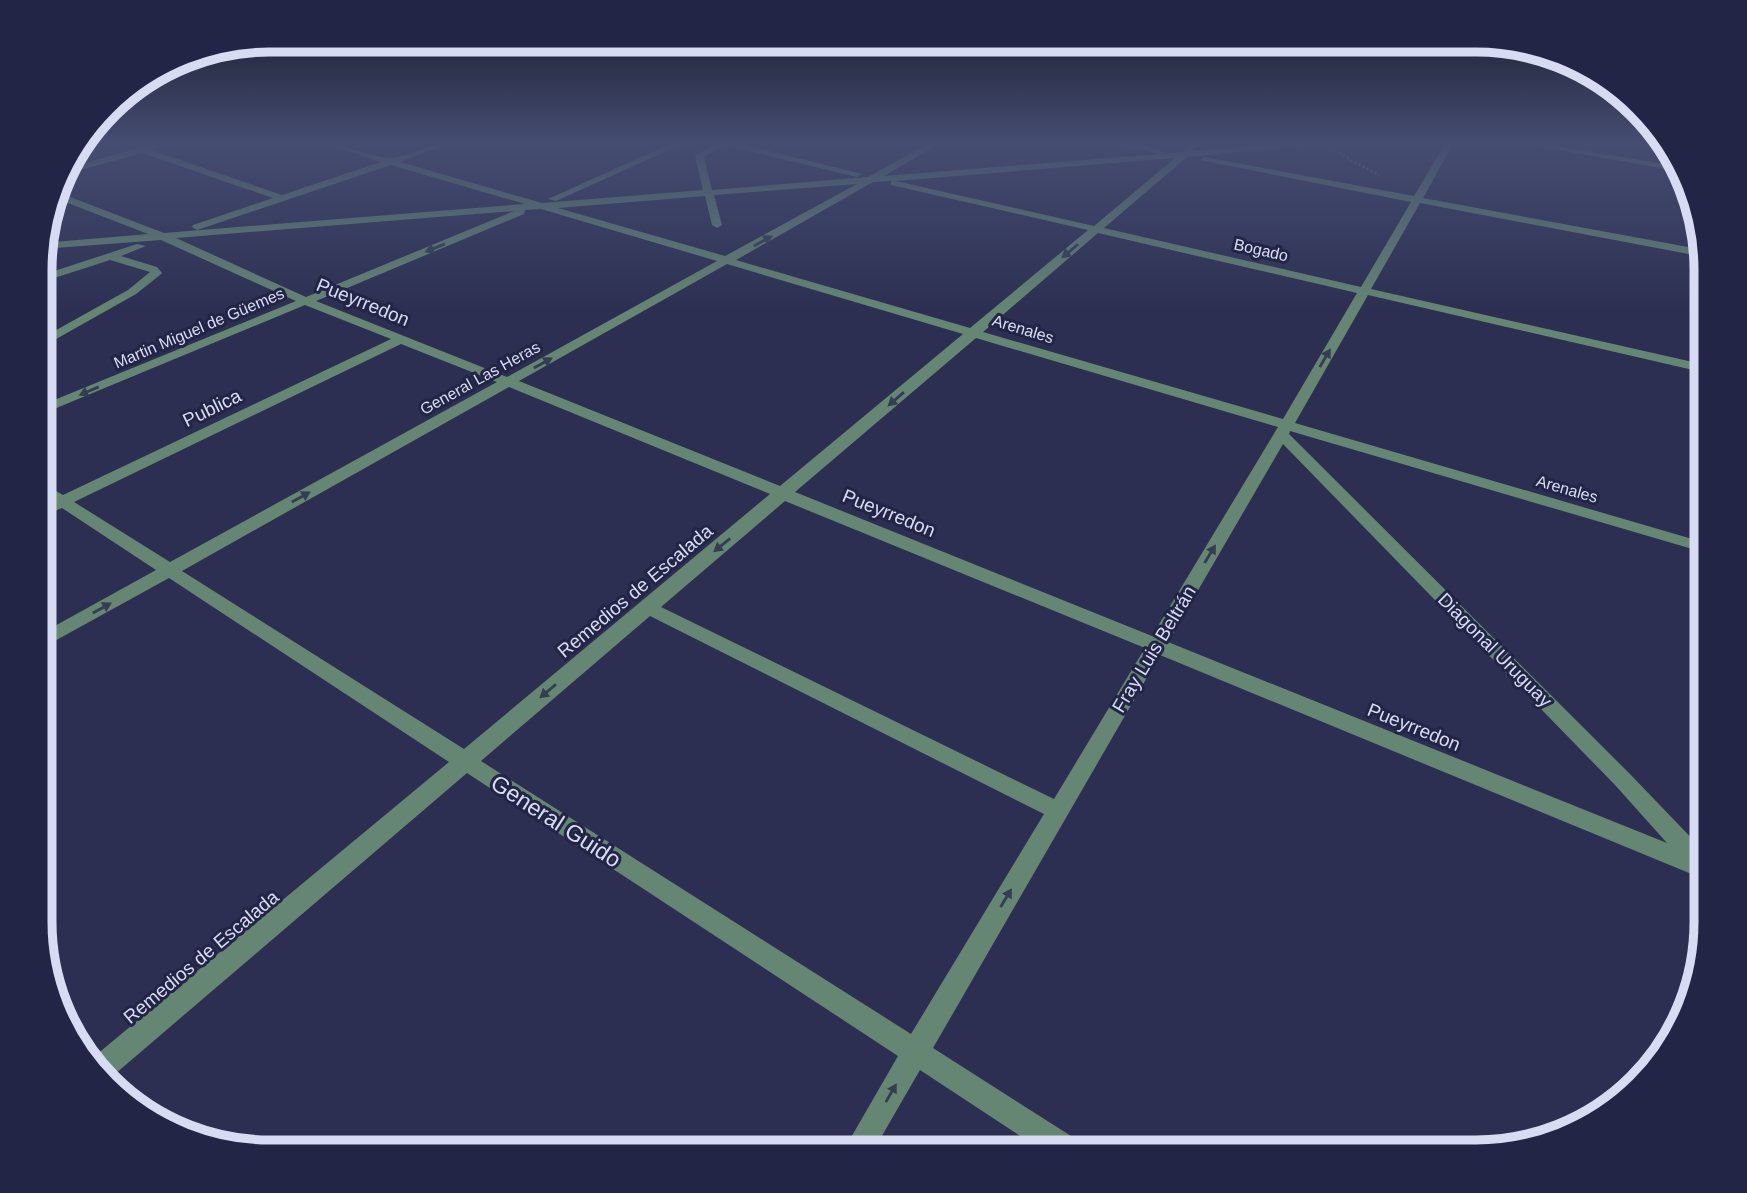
<svg xmlns="http://www.w3.org/2000/svg" width="1747" height="1193" viewBox="0 0 1747 1193" font-family="Arial,sans-serif">
<style>
.lines{fill:none;stroke-linecap:round;stroke-linejoin:round}
.path{stroke:#6f7391;stroke-width:2.5;stroke-dasharray:2 2.5;stroke-linecap:butt}
.minor{fill:#658673;fill-rule:evenodd}
.oneway{fill:#343d52}
.labels{text-anchor:middle;dominant-baseline:central;stroke-width:6;stroke-linejoin:round;paint-order:stroke}
.far-street-label{font-size:16px;fill:#d8dcf2;stroke:#232547}
.street-label{font-size:19px;fill:#d8dcf2;stroke:#232547}
.near-street-label{font-size:23px;fill:#d8dcf2;stroke:#232547}
.rim{fill:none;stroke:#d8dcf2;stroke-width:9}
</style>
<rect width="100%" height="100%" fill="#2c2f52"/>
<g class="lines">
<path class="path" d="M1331,149L1379,175"/>
<path class="minor" d="M152,144L156,147L151,150L282,195L381,162L326,144C347,144 377,160 392,158C412,156 427,144 447,144L400,162L542,203L703,190L695,156L714,144H741L862,174L857,177L724,145L704,157L712,190L868,177L928,144H939L884,176L1158,154L1116,144C1132,144 1150,145 1163,152L1161,154L1182,152L1191,144H1201L1193,151L1283,144H1324L1187,157L1104,228L1361,287L1411,202L1200,160L1204,157L1414,196L1445,144H1453L1423,198L1699,249L1703,244L1706,255V335L1700,331L1699,256L1420,203L1371,289L1706,365V373L1368,295L1295,423L1706,543V553L1290,431L1289,434L1629,773L1702,849L1706,848V938L1703,954L1696,951L1693,943L1694,875L1160,655L933,1048L1082,1143L1086,1153H1046L920,1070L872,1153H842L898,1056L467,773L108,1080L90,1060L449,762L169,578L42,648V633L156,570L62,508L42,516V505L51,501L42,495V483L63,495L391,339L305,305L42,414V405L296,301L161,240L42,249V243L148,234L55,198L57,192L164,233L525,204L391,165L197,230L192,227L193,225L273,198L142,153L62,175L64,169ZM1175,158L1094,226L896,181ZM891,181V185L1088,230L970,328L736,260L873,182ZM857,184L725,256L558,208L705,196L712,225L717,228L722,225L714,195ZM541,209L717,261L507,377L316,301L524,214L525,210ZM514,211L306,297L176,238ZM1098,233L1357,293L1283,419L983,332ZM727,264L963,334L780,486L519,381ZM976,338L1278,427L1152,636L795,492ZM401,344L497,382L170,562L74,502ZM509,387L770,494L464,749L182,571ZM1283,444L1615,785L1667,843L1168,642ZM785,501L1145,648L1054,799L661,607ZM650,616L1044,814L911,1034L481,761Z
M670,144H682L556,201L548,199Z
M1523,144H1545L1682,167L1684,172Z
M137,244L146,246L121,256L157,267L162,273L160,275L136,294L42,347V338L128,290L150,272L110,260L42,282V275Z"/>
</g>
<defs><path id="oneway-solid" d="M-6-.8H1V-3.2L6.5 0L1 3.2V.8H-6Z" transform="scale(1.75)"/></defs>
<g class="oneway">
<use href="#oneway-solid" transform="translate(763 241) rotate(-29)"/>
<use href="#oneway-solid" transform="translate(435 248) rotate(158)"/>
<use href="#oneway-solid" transform="translate(1070 251) rotate(140)"/>
<use href="#oneway-solid" transform="translate(1325 358) rotate(-60)"/>
<use href="#oneway-solid" transform="translate(543 363) rotate(-29)"/>
<use href="#oneway-solid" transform="translate(89 391) rotate(157)"/>
<use href="#oneway-solid" transform="translate(896 399) rotate(139)"/>
<use href="#oneway-solid" transform="translate(301 497) rotate(-29)"/>
<use href="#oneway-solid" transform="translate(722 545) rotate(141)"/>
<use href="#oneway-solid" transform="translate(1210 554) rotate(-59)"/>
<use href="#oneway-solid" transform="translate(102 608) rotate(-29)"/>
<use href="#oneway-solid" transform="translate(548 691) rotate(140)"/>
<use href="#oneway-solid" transform="translate(1006 898) rotate(-59)"/>
<use href="#oneway-solid" transform="translate(891 1093) rotate(-60)"/>
</g>
<linearGradient id="sky" x2="0" y2="1"><stop stop-color="#181a2d"/><stop offset="0.46" stop-color="#454d71"/><stop offset="1" stop-color="#454d71" stop-opacity="0"/></linearGradient>
<rect width="1747" height="311" fill="url(#sky)"/>
<g class="labels">
<g class="far-street-label">
<text transform="translate(1261 250) rotate(13)">Bogado</text>
<text transform="translate(199 328) rotate(-23)">Martin Miguel de Güemes</text>
<text transform="translate(1023 329) rotate(17)">Arenales</text>
<text transform="translate(480 378) rotate(-29)">General Las Heras</text>
<text transform="translate(1567 489) rotate(16)">Arenales</text>
</g>
<g class="street-label">
<text transform="translate(363 302) rotate(22)">Pueyrredon</text>
<text transform="translate(212 408) rotate(-26)">Publica</text>
<text transform="translate(889 513) rotate(22)">Pueyrredon</text>
<text transform="translate(635 591) rotate(-40)">Remedios de Escalada</text>
<text transform="translate(1154 649) rotate(-59)">Fray Luis Beltrán</text>
<text transform="translate(1495 650) rotate(45)">Diagonal Uruguay</text>
<text transform="translate(1414 727) rotate(22)">Pueyrredon</text>
<text transform="translate(201 957) rotate(-40)">Remedios de Escalada</text>
</g>
<g class="near-street-label">
<text transform="translate(556 821) rotate(33)">General Guido</text>
</g>
</g>
<path d="M0 0H1747V1193H0ZM270 52H1476A218 218 0 0 1 1694 270V922A218 218 0 0 1 1476 1140H270A218 218 0 0 1 52 922V270A218 218 0 0 1 270 52Z" fill="#232547" fill-rule="evenodd"/>
<path class="rim" d="M270 52H1476A218 218 0 0 1 1694 270V922A218 218 0 0 1 1476 1140H270A218 218 0 0 1 52 922V270A218 218 0 0 1 270 52Z"/>
</svg>
